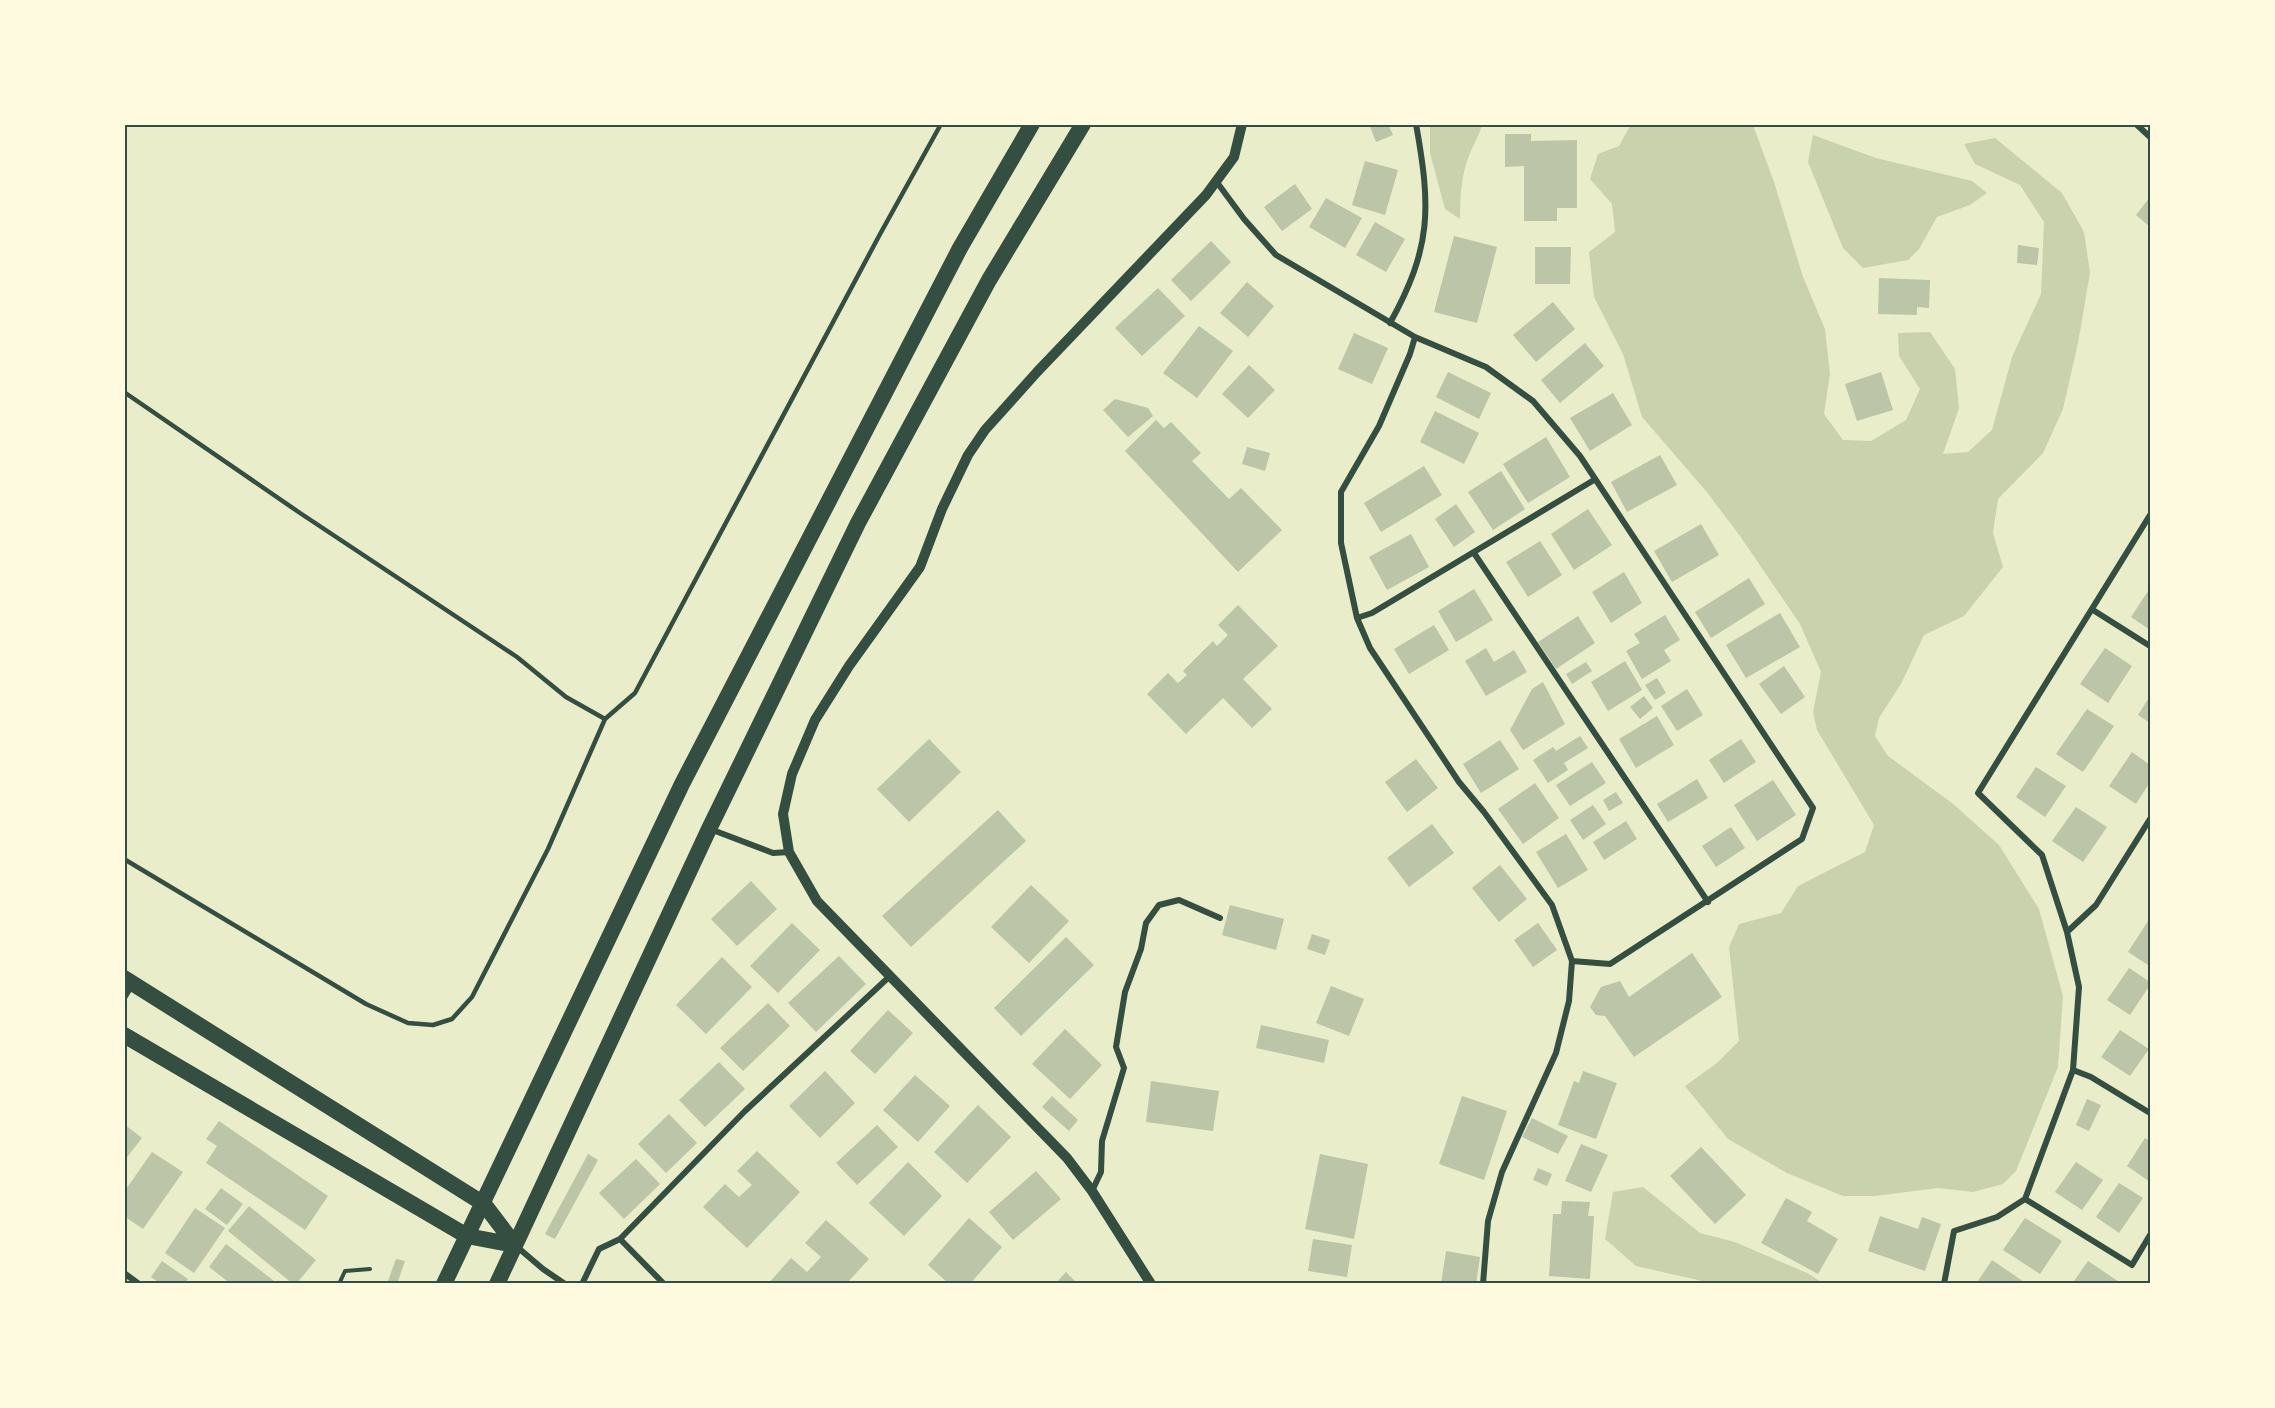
<svg xmlns="http://www.w3.org/2000/svg" width="2275" height="1408" viewBox="0 0 2275 1408" font-family="Cabin,sans-serif">
<style>
.green{fill:#cad2ad}
.building{fill:#bcc5a7}
.lines{fill:none;stroke-linecap:round;stroke-linejoin:round}
.path{stroke:#344e41;stroke-width:4}
.service{stroke:#344e41;stroke-width:4.5}
.minor{stroke:#344e41;stroke-width:6}
.tertiary{stroke:#344e41;stroke-width:10}
.trunk{stroke:#344e41;stroke-width:16}
.neatline{fill:none;stroke:#344e41;stroke-width:2}
</style>
<rect width="100%" height="100%" fill="#e9edc9"/>
<path class="green" d="M1430,125H1482C1479,136 1473,145 1469,156C1461,176 1460,198 1460,219L1445,209L1430,153Z
M1629,125H1753L1774,182L1803,277L1825,329L1830,374L1824,414L1843,440L1871,441L1906,420L1920,389L1899,356L1898,333L1930,332L1955,369L1959,408L1943,454L1968,452L1992,430L2012,357L2041,294L2044,222L2020,185L1975,164L1964,144L1995,138L2062,193L2084,232L2090,273L2078,343L2063,409L2043,453L1998,499L1993,533L2003,567L1964,616L1924,635L1902,682L1879,718L1875,736L1888,756L1952,803L1999,845L2039,909L2063,996L2058,1067L2016,1171L2003,1184L1973,1192L1938,1188L1875,1196H1843L1787,1173L1728,1139L1685,1086L1717,1063L1739,1041L1729,947L1739,924L1781,913L1798,886L1865,852L1874,825L1817,730L1813,712L1821,672L1800,624L1740,536L1706,491L1642,417L1623,354L1594,297L1589,252L1615,232L1612,204L1590,179L1598,154L1619,146L1630,126Z
M1813,135L1876,158L1972,181L1987,193L1970,205L1937,217L1919,249L1908,260L1863,268L1843,248L1808,162Z
M1643,1187L1700,1233L1735,1242L1807,1273L1823,1283H1711L1636,1266L1605,1239L1613,1192Z"/>
<path class="building" d="M1369,124H1388L1393,135L1376,142Z
M1505,134H1531V141L1577,140V208H1557V221H1524V166L1505,167Z
M1365,161L1398,170L1385,215L1352,205Z
M1295,184L1312,209L1282,231L1264,207Z
M2150,197V227L2136,215Z
M1326,198L1362,218L1345,248L1309,227Z
M1375,222L1405,239L1386,272L1356,255Z
M1454,236L1497,247L1477,323L1434,312Z
M1211,241L1231,262L1191,301L1171,280Z
M2018,245L2039,248L2037,265L2017,263Z
M1535,247H1571L1570,284H1535Z
M1879,278L1930,280L1929,308L1917,307V315L1878,314Z
M1247,282L1274,306L1248,337L1220,313Z
M1158,288L1185,316L1142,356L1115,328Z
M1553,302L1575,329L1536,362L1513,335Z
M1199,326L1233,351L1197,398L1163,373Z
M1354,333L1388,348L1372,384L1338,369Z
M1585,343L1604,366L1560,403L1541,380Z
M1249,365L1275,390L1248,418L1222,394Z
M1448,372L1491,393L1479,419L1436,397Z
M1881,372L1893,410L1857,421L1845,384Z
M1613,393L1632,425L1590,451L1570,418Z
M1115,399L1148,408L1153,416L1128,437L1103,410Z
M1435,411L1479,433L1464,464L1420,442Z
M1156,420L1164,428L1171,422L1201,453L1192,461L1229,499L1241,488L1282,530L1238,572L1125,451Z
M1546,437L1570,477L1528,503L1503,464Z
M1247,447L1270,453L1265,471L1242,464Z
M1660,455L1677,485L1627,512L1611,482Z
M1424,466L1442,495L1381,532L1364,503Z
M1501,471L1525,509L1493,530L1468,492Z
M1456,504L1475,532L1454,547L1435,519Z
M1588,509L1612,545L1574,570L1551,534Z
M1701,524L1719,555L1672,582L1654,551Z
M1411,534L1429,567L1387,590L1369,557Z
M1540,541L1562,575L1528,597L1506,562Z
M1624,572L1642,603L1611,623L1592,592Z
M1749,578L1765,604L1711,638L1695,612Z
M2150,588V630L2131,617Z
M1474,589L1493,620L1456,642L1438,611Z
M1238,605L1278,646L1243,679L1272,709L1252,728L1223,698L1186,734L1147,694L1168,673L1178,683L1187,675L1183,671L1213,641L1217,646L1228,635L1218,625Z
M1780,613L1800,647L1746,678L1726,645Z
M1665,615L1680,640L1664,650L1671,661L1642,679L1626,651L1640,643L1634,634Z
M1578,616L1595,643L1556,669L1538,642Z
M1434,625L1449,650L1409,674L1394,649Z
M1486,648L1494,662L1514,650L1527,672L1486,696L1465,661Z
M2105,648L2132,666L2108,703L2080,684Z
M1625,661L1642,690L1608,711L1591,682Z
M1586,662L1592,671L1572,684L1566,674Z
M1784,666L1805,697L1781,714L1759,684Z
M1657,678L1666,693L1655,700L1645,685Z
M1543,682L1565,724L1523,750L1510,730L1532,689Z
M1687,689L1703,715L1677,731L1661,706Z
M1644,696L1653,708L1640,719L1630,707Z
M2150,696V723L2138,715Z
M2087,709L2114,726L2083,772L2056,754Z
M1657,716L1674,745L1636,768L1619,739Z
M1580,736L1588,748L1564,763L1568,770L1548,783L1533,760L1553,747L1556,751Z
M929,739L961,772L909,822L877,789Z
M1741,739L1756,762L1724,783L1709,760Z
M1500,740L1519,769L1481,793L1463,764Z
M2132,752L2150,765V782L2136,804L2109,786Z
M1416,759L1438,788L1407,812L1385,782Z
M1592,762L1606,783L1570,806L1556,785Z
M2036,767L2066,786L2045,817L2016,797Z
M1697,779L1708,798L1668,822L1657,804Z
M1773,780L1796,815L1757,841L1734,805Z
M1535,783L1559,818L1523,844L1498,809Z
M1616,792L1623,803L1609,811L1603,800Z
M1593,805L1606,824L1583,840L1570,820Z
M2076,807L2107,827L2083,862L2052,841Z
M998,810L1026,841L911,947L882,916Z
M1626,821L1637,839L1604,860L1593,842Z
M1432,824L1454,853L1409,887L1387,858Z
M1731,827L1745,848L1716,867L1702,846Z
M1566,834L1588,870L1558,888L1536,852Z
M1500,865L1527,899L1499,922L1472,888Z
M751,881L777,909L737,946L711,919Z
M1031,885L1069,921L1029,963L991,927Z
M1230,905L1284,919L1276,950L1222,935Z
M2150,918V962L2148,965L2128,952Z
M792,923L820,950L778,993L750,966Z
M1538,923L1557,950L1533,967L1514,940Z
M1312,934L1330,940L1325,955L1307,949Z
M1066,937L1094,965L1021,1036L994,1008Z
M1692,953L1722,997L1634,1057L1605,1016L1596,1015L1590,1007L1601,987L1620,981L1629,997Z
M839,956L866,984L816,1032L788,1003Z
M722,957L752,987L706,1034L676,1005Z
M2129,968L2150,982V985L2130,1015L2107,1000Z
M1331,986L1364,999L1349,1036L1316,1023Z
M768,1003L790,1026L743,1071L720,1048Z
M888,1010L913,1033L875,1074L850,1051Z
M1261,1025L1329,1040L1324,1063L1256,1048Z
M1065,1029L1102,1065L1070,1099L1032,1064Z
M2120,1030L2149,1049L2130,1076L2101,1057Z
M719,1062L745,1089L705,1127L679,1100Z
M825,1071L855,1103L820,1138L789,1106Z
M1583,1071L1617,1083L1596,1139L1558,1125L1574,1081L1579,1083Z
M915,1075L950,1106L918,1142L883,1110Z
M1151,1081L1219,1091L1213,1131L1146,1122Z
M1052,1096L1078,1120L1069,1131L1042,1107Z
M1462,1096L1507,1111L1484,1180L1439,1164Z
M2087,1099L2101,1105L2089,1131L2076,1125Z
M978,1105L1011,1137L967,1183L934,1152Z
M669,1114L697,1143L666,1173L638,1144Z
M1532,1118L1568,1136L1558,1154L1522,1137Z
M219,1121L328,1196L305,1230L206,1163L217,1146L206,1139Z
M124,1124L142,1138L124,1161Z
M877,1125L898,1147L857,1185L836,1163Z
M2145,1138L2150,1141V1182L2127,1166Z
M1581,1144L1608,1155L1591,1192L1565,1181Z
M1701,1147L1746,1195L1715,1224L1670,1176Z
M757,1151L800,1192L747,1248L703,1207L725,1184L739,1197L752,1185L737,1171Z
M152,1152L183,1172L143,1229L124,1216V1192Z
M588,1154L598,1160L555,1239L545,1234Z
M1320,1154L1368,1164L1354,1239L1305,1229Z
M636,1159L660,1184L624,1219L599,1193Z
M908,1162L942,1196L904,1236L869,1203Z
M2076,1162L2103,1180L2082,1210L2055,1192Z
M1538,1168L1552,1174L1547,1186L1533,1180Z
M1036,1171L1061,1199L1013,1240L989,1212Z
M2119,1183L2143,1198L2119,1233L2096,1217Z
M221,1188L243,1204L227,1225L205,1209Z
M1786,1198L1812,1212L1807,1221L1838,1239L1818,1274L1761,1243Z
M1562,1201L1590,1202L1588,1216H1594L1590,1279L1549,1276L1553,1214H1561Z
M249,1206L316,1260L296,1284H293L228,1231Z
M195,1208L225,1228L194,1273L165,1253Z
M1880,1216L1918,1229L1922,1217L1941,1224L1925,1271L1868,1251Z
M969,1218L1002,1247L970,1284H949L928,1265Z
M2025,1218L2062,1241L2040,1274L2003,1250Z
M826,1220L869,1259L846,1284H768L791,1258L807,1272L821,1257L805,1243Z
M1313,1239L1352,1245L1347,1277L1308,1271Z
M226,1244L278,1284H231L209,1267Z
M1446,1251L1480,1257L1476,1284H1441Z
M396,1259L405,1261L397,1284H387Z
M1992,1260L2027,1284H1976Z
M162,1261L188,1279L185,1284H161L151,1277Z
M2088,1261L2122,1284H2072Z
M1066,1272L1078,1284H1055Z"/>
<g class="lines">
<path class="path" d="M339,1284L345,1271L370,1269"/>
<path class="service" d="M124,392L300,513L517,657L566,697L605,719
M124,859L366,1004L408,1023L433,1025L452,1019L472,997L548,849L605,719L635,693L879,236L941,124"/>
<path class="minor" d="M2136,124L2150,137
M1216,181L1244,219L1276,255L1415,337L1486,367L1533,401L1580,456L1813,808L1802,839L1610,964L1572,961
M1390,323C1432,247 1431,208 1416,124
M1415,337L1410,354L1379,426L1341,492V543L1357,618L1370,648L1459,782L1484,812L1552,905L1572,961L1569,1001L1556,1053L1502,1172L1488,1221L1483,1284
M1474,553L1708,902
M2093,610L2150,646
M1357,618L1372,613L1594,480
M710,829L773,853L789,852
M2067,932L2096,905L2150,819
M124,998L132,985
M2073,1070L2091,1077L2150,1113
M1092,1191L1101,1172L1102,1141L1124,1068L1116,1047L1125,992L1141,949L1146,923L1159,905L1179,900L1220,918
M2025,1199L2132,1265L2150,1235
M620,1239L745,1111L890,976
M516,1246L543,1269L565,1284
M124,1273L139,1284
M582,1284L599,1249L620,1239L664,1284
M1944,1284L1954,1231L1997,1217L2025,1199L2073,1070L2079,987L2067,932L2042,855L1978,793L2150,515"/>
<path class="tertiary" d="M1151,1284L1092,1191L1067,1158L817,901L789,852L783,814L792,774L815,720L849,666L920,567L942,509L968,455L985,430L1037,372L1206,195L1234,157L1242,124"/>
<path class="trunk" d="M124,978L484,1204L515,1245
M124,1035L467,1236L515,1245
M444,1284L682,784L960,248L1032,124
M497,1284L709,829L858,523L989,280L1083,124"/>
</g>
<rect width="2275" height="1408" fill="none" stroke="#fefae0" stroke-width="252"/>
<rect x="126" y="126" width="2023" height="1156" class="neatline"/>
</svg>
